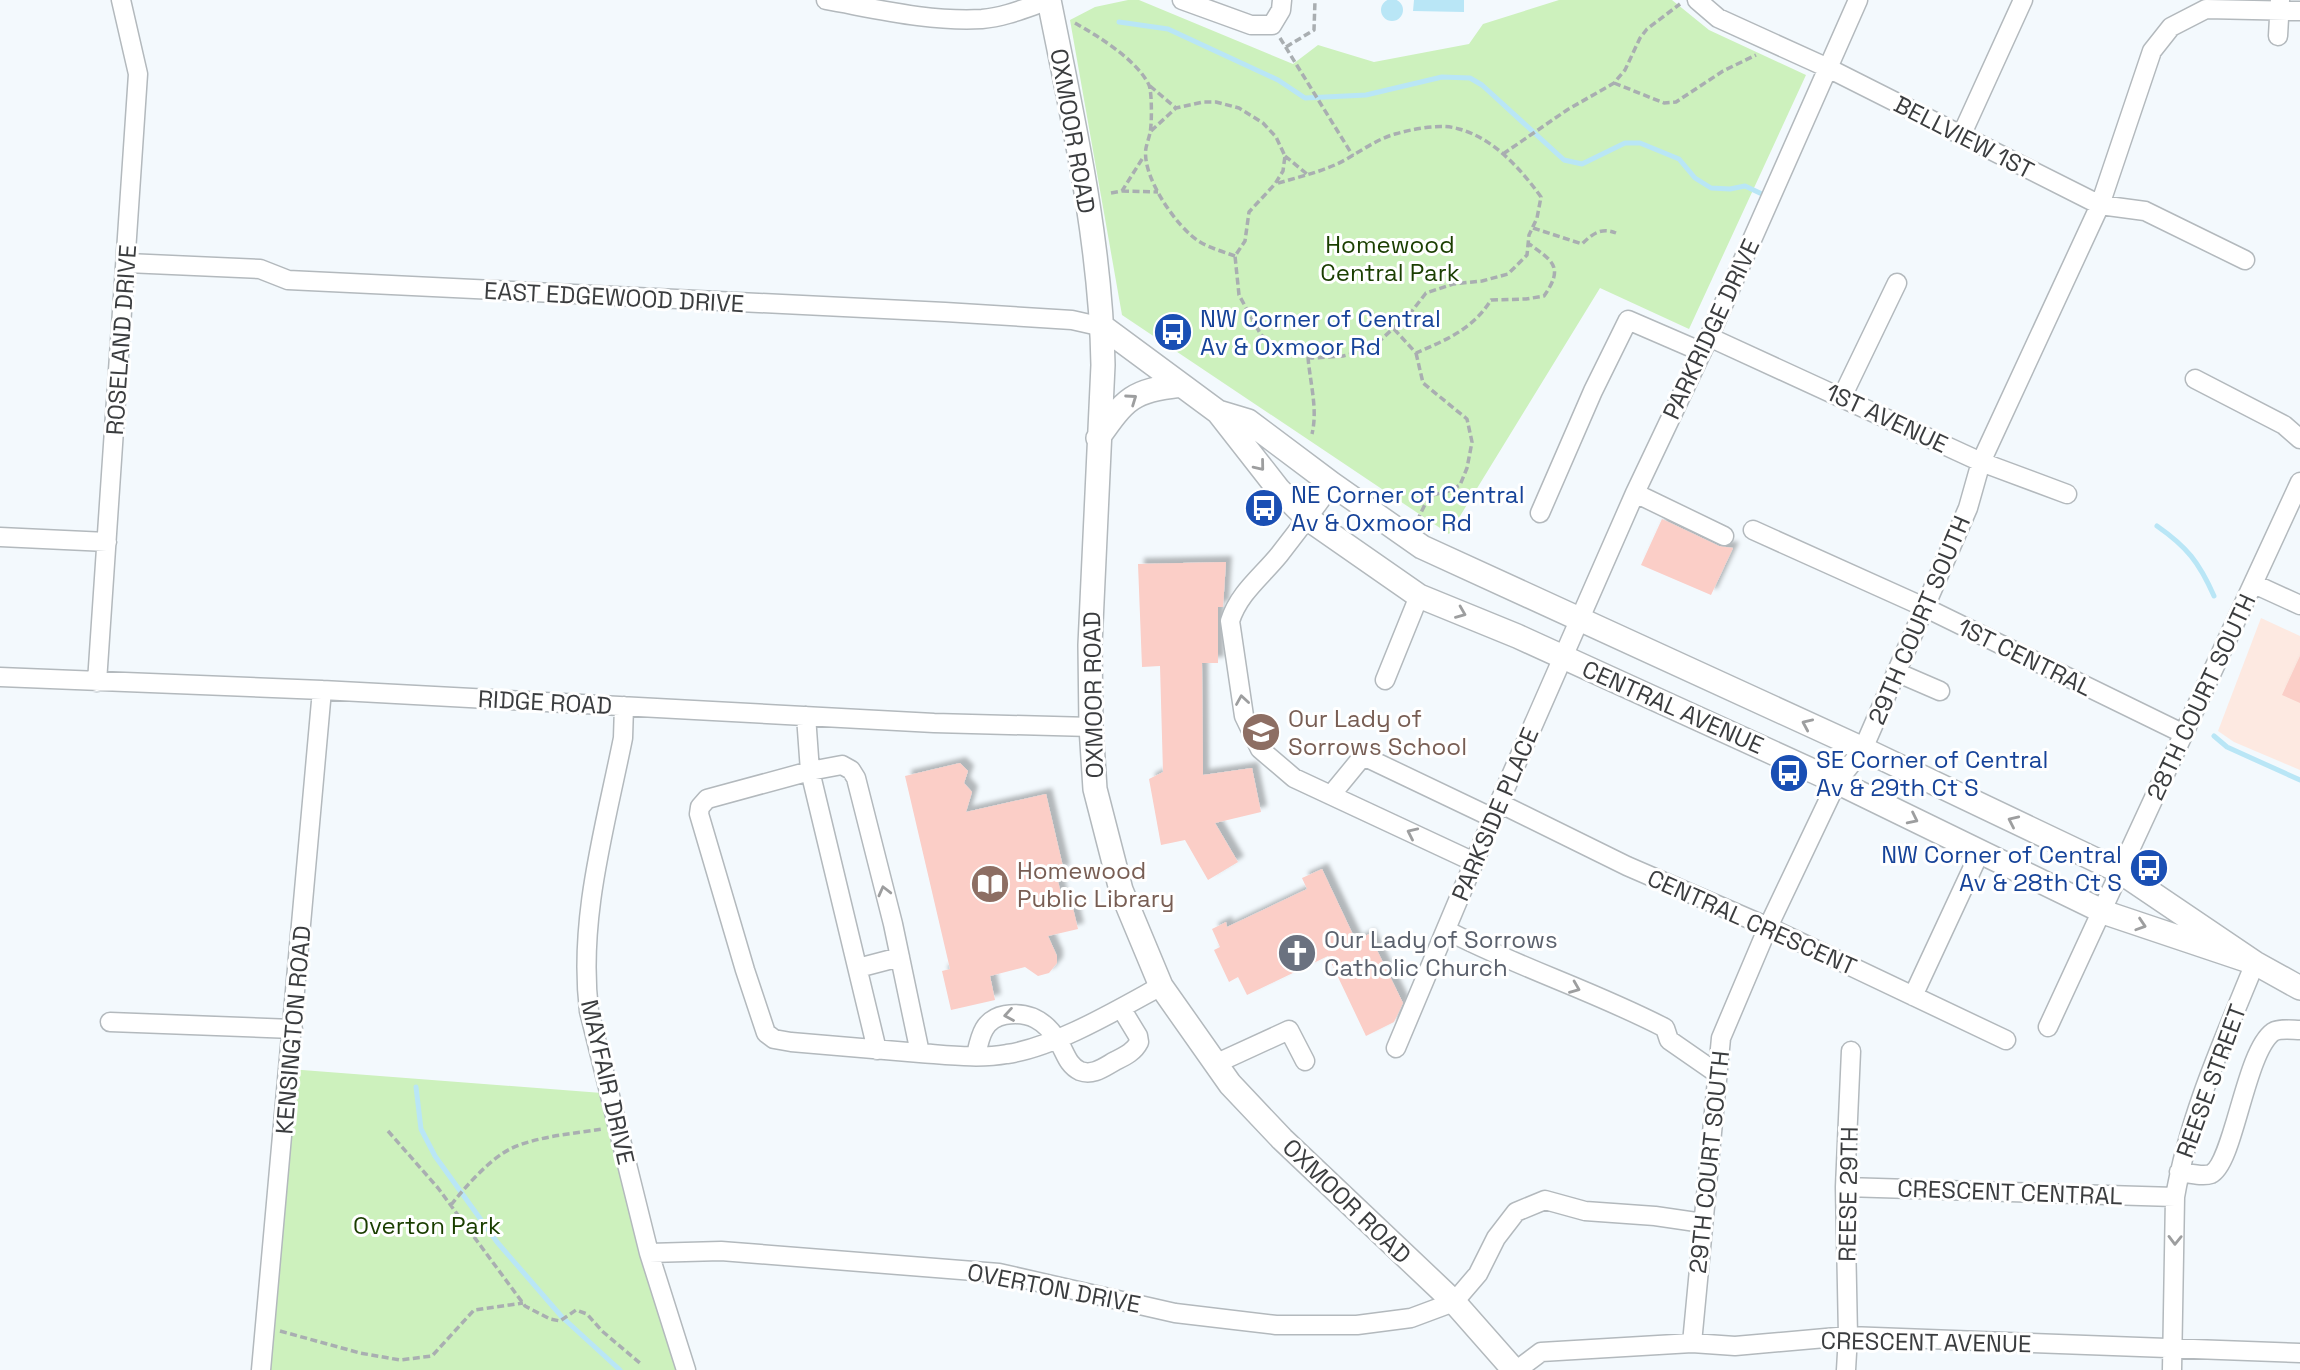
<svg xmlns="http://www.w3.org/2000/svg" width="2300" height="1370" viewBox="0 0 2300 1370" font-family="'Space Grotesk',sans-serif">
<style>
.industrial{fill:#fde9e1}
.green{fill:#cdf1bd}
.water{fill:#b9e6f6}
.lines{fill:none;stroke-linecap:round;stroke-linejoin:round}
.stream{stroke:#b9e6f6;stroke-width:5}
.building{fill:#fbcec7;filter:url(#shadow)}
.minor-casing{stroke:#b3b9bd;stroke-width:21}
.major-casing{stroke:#b3b9bd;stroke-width:26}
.path{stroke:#a9aeb1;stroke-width:3.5;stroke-dasharray:7 3.5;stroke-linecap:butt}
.minor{stroke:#fff;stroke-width:18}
.major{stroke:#fff;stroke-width:23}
.oneway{stroke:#9d9e9f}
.labels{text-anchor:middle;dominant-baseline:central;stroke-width:6;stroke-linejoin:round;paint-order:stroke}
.street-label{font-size:24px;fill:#3b3d3f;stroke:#fff}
.park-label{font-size:24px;fill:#1a3e00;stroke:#fff}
.transit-label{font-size:24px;fill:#164399;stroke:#fff;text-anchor:start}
.education-label{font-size:24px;fill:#785e54;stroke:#fff;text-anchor:start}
.worship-label{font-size:24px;fill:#5b616d;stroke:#fff;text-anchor:start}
</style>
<defs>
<filter id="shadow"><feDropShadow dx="6" dy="-6" stdDeviation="2" flood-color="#0004"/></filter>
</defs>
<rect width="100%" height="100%" fill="#f3f9fd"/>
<path class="industrial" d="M2261,618L2300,636V770L2234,742L2218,731Z"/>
<path class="green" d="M1128,0H1139L1293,64L1318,45L1374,62L1469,44L1483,24L1559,0H1672L1709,30L1806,75L1689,329L1600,288L1449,534L1122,315L1070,20L1095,7Z
M289,1069L602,1093L677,1370H265Z"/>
<path class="water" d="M1381 10a11 11 0 1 1 22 0a11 11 0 1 1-22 0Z
M1414,0H1464V12L1413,11Z"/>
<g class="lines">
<path class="stream" d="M1119,22L1168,29L1278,80L1305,98L1366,95L1442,77L1470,78L1482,85L1564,160L1582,164L1625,143H1640L1679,159L1695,178L1711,188L1730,189L1745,186L1762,194
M2157,526C2187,547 2199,562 2214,596
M2214,736L2227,747L2300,780
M416,1087L421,1129L435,1156L497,1242L562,1317L620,1370"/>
</g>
<path class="building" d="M1662,519L1719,546L1733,548L1711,595L1641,565Z
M1226,562L1223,607H1218V663H1202L1203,775L1252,768L1261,812L1215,823L1238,862L1208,880L1185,840L1161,845L1149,779L1163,772L1160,666L1142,667L1138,564Z
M2300,656V703L2282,695Z
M960,763L968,771L964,783L972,792L966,812L1046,794L1064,871L1056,873L1064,906L1072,904L1078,929L1048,936L1057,956V963L1049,973L1038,976L1025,967L990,976L995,1000L951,1010L942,971L950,969L905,776Z
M1322,869L1356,941L1369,934L1403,1003L1394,1022L1366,1036L1328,956L1247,995L1238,977L1229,982L1214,950L1220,947L1212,929L1226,922L1227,927L1307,889L1302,878Z"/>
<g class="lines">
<g class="minor-casing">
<path id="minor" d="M826,0C877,9 930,22 982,19C1006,17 1028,7 1050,0
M1182,0L1251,25H1272L1281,10L1282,0
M1697,0L1718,18L1828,68L2100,205L2145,211L2245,260
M2278,36L2280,0
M1961,136L2023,0
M127,263L260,269L288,280L945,312L1072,320L1103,327
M1709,337L1981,462L2067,494
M2195,379L2284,425L2300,439
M1842,397L1897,283
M1332,484C1315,508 1297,532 1279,555C1261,577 1239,593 1230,621L1244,716L1260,749L1294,778L1474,862
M1635,493L1724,536
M1540,513L1593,391L1628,320L1702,352
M1753,530L1924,607L2182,733
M0,537L107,542
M2254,584L2300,605
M1896,672L1940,691
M0,677L322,690L934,723L1091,727
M1385,680L1419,596
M97,682L138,74L121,0
M624,706L623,738C605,828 578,919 589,1011L649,1253L686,1370
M806,716L810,771L842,765L851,770L856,778L893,924L920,1053L791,1042L774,1039L766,1033L745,970L699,814L700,807L707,799L810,771L877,1050
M1331,795L1363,756L1493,818
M1499,803L1627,866L1768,927L2006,1040
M1446,930C1517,967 1594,991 1665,1028L1669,1040L1718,1074
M858,968L900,957
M1913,996L1980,852
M110,1022L293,1029
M2048,1027L2300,482
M1396,1048L1499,803L1635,493L1709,337L1858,0
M920,1053C948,1055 979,1059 1007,1054C1055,1047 1117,1010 1161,986
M976,1055C980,1037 983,1019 1005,1015C1029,1011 1045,1020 1058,1041C1065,1051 1067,1065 1080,1071C1093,1076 1104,1067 1115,1061C1125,1056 1134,1052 1139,1042L1138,1036L1121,1008
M1215,1064L1289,1030L1305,1061
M2179,1172C2188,1173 2203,1177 2211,1174C2234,1163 2245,1052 2273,1032C2280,1028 2293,1030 2300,1030
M1845,1187L2175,1197
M649,1253L721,1251L999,1273L1175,1313L1276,1325H1357L1411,1318L1454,1302L1478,1274L1496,1238L1516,1212L1545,1200L1585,1211L1655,1216L1703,1223
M1692,1343L1721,1038L1768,927L1837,782L1863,749L1968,508L1981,462L2100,205L2152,51L2171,27L2206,9L2300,11
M261,1370L322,690
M1517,1370L1541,1352L1692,1343L1735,1346L1848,1336L2300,1353
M1846,1370L1848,1336L1845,1187L1851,1051
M2172,1370L2175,1197C2189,1115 2224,1039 2255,963"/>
</g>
<g class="major-casing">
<path id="major" d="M1049,0C1073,120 1101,242 1103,365L1090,645L1091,727L1095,789L1121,890L1161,986L1230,1084L1282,1139L1454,1302L1514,1370
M1103,327L1218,412L1279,490L1307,518L1419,596L1517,636L1837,782L2106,913L2255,963
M1218,412L1248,421L1332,484L1422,547L1863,749L2119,871L2255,963L2300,988
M1098,438C1126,398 1132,391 1181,385"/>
</g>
<path class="path" d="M1075,23C1098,36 1137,60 1149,85C1152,91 1152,125 1150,133C1149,138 1147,143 1146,148C1141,176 1177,228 1200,242C1210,248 1224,252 1235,256
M1280,38L1353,156
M1286,47L1314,30L1315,0
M1614,83L1664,103L1676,102L1723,71L1756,55
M1150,86L1176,108
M1151,131L1176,108L1203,102H1216L1239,108L1263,123L1276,137L1285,156L1283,171L1275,184L1249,212L1245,241L1235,256L1239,295L1261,335L1282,351L1312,358L1343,356L1371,349L1412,311L1426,293L1453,284L1482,281L1508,274L1527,255L1529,235L1537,218L1541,197C1521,169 1493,138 1459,129C1441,123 1413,129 1395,134C1374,140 1356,155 1337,164C1317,173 1295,178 1275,184
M1503,154L1567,110L1614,83L1625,70L1640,38L1647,29L1680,4
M1285,156L1307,174
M1122,191L1158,192
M1111,193L1122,191L1144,156
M1533,228L1582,244C1592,234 1601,227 1616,233
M1394,329L1416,353C1446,340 1473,329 1491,300L1526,299L1544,296C1565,266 1552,261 1528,243
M1416,353L1423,383L1467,419L1472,442L1467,468L1460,485L1449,491L1429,496L1418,519
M1308,357C1310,383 1318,409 1312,434
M388,1131L438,1188L525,1306L550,1319L560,1321L576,1310L587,1314L602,1331L641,1364
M451,1205C465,1187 490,1159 510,1149C537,1136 573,1134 602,1129
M280,1331L360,1353L400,1360L432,1356L474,1310L523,1303"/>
<use href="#minor" class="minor"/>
<use href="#major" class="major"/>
</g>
<defs><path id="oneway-chevron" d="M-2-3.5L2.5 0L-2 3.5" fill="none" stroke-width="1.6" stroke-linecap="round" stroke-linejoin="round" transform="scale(1.75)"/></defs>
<g class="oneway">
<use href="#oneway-chevron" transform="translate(1132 399) rotate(-35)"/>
<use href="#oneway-chevron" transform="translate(1260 466) rotate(51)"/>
<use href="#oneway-chevron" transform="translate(1461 613) rotate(22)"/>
<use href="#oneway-chevron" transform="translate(1242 700) rotate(-99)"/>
<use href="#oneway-chevron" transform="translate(1807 724) rotate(-156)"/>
<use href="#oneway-chevron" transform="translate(1913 819) rotate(26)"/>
<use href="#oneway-chevron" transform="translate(2013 821) rotate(-155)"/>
<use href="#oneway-chevron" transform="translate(1412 833) rotate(-155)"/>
<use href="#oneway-chevron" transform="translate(884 891) rotate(-104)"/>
<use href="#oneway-chevron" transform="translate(2141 925) rotate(18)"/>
<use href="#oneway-chevron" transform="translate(1575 988) rotate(22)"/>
<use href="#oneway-chevron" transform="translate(1009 1015) rotate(170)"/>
<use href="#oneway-chevron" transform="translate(2175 1240) rotate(91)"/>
</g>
<defs>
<g id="bus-disc" transform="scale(2.0125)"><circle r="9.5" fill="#1a4fb4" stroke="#fff"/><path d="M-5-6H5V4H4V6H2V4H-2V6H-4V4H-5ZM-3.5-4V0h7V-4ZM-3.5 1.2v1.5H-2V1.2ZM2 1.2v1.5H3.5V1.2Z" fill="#fff"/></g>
<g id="school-disc" transform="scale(2.0125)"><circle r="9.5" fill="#8d6e63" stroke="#fff"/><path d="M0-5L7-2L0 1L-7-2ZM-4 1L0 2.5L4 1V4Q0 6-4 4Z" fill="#fff"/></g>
<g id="library-disc" transform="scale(2.0125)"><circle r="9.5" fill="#8d6e63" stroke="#fff"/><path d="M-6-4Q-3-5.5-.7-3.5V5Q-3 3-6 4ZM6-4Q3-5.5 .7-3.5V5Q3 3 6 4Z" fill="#fff"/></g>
<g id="church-disc" transform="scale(2.0125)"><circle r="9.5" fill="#6b7280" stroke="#fff"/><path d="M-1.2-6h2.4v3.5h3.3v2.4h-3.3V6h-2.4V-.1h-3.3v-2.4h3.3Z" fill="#fff"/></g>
</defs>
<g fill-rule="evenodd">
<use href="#bus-disc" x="1173" y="332"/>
<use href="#bus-disc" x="1264" y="508"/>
<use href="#school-disc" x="1261" y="732"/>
<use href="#bus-disc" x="1789" y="773"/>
<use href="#bus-disc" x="2149" y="868"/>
<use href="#library-disc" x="990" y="884"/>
<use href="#church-disc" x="1297" y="953"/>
</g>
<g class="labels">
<g class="street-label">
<text transform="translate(1073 131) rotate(80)">OXMOOR ROAD</text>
<text transform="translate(1964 137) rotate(27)">BELLVIEW 1ST</text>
<text transform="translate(614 297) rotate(3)">EAST EDGEWOOD DRIVE</text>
<text transform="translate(1711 329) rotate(-65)">PARKRIDGE DRIVE</text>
<text transform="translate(121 340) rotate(-86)">ROSELAND DRIVE</text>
<text transform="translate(1887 418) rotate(25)">1ST AVENUE</text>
<text transform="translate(1919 620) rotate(-67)">29TH COURT SOUTH</text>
<text transform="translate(2025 657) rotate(26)">1ST CENTRAL</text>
<text transform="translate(1093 695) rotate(-91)">OXMOOR ROAD</text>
<text transform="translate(2201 697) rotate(-65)">28TH COURT SOUTH</text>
<text transform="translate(545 702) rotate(3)">RIDGE ROAD</text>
<text transform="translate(1673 707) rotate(24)">CENTRAL AVENUE</text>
<text transform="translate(1495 814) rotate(-67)">PARKSIDE PLACE</text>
<text transform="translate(1752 922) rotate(24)">CENTRAL CRESCENT</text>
<text transform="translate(293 1030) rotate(-85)">KENSINGTON ROAD</text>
<text transform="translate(2211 1081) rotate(-70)">REESE STREET</text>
<text transform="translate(608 1082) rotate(77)">MAYFAIR DRIVE</text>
<text transform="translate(1709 1162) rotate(-84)">29TH COURT SOUTH</text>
<text transform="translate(2010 1192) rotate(2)">CRESCENT CENTRAL</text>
<text transform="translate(1848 1194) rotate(-89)">REESE 29TH</text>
<text transform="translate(1347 1201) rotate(44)">OXMOOR ROAD</text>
<text transform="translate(1054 1288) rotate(11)">OVERTON DRIVE</text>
<text transform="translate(1926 1342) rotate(1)">CRESCENT AVENUE</text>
</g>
<g class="park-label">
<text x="1390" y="244">Homewood<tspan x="1390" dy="28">Central Park</tspan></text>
<text x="427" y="1225">Overton Park</text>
</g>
<g class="transit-label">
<text x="1200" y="318">NW Corner of Central<tspan x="1200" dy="28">Av &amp; Oxmoor Rd</tspan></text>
<text x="1291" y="494">NE Corner of Central<tspan x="1291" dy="28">Av &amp; Oxmoor Rd</tspan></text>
<text x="1816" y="759">SE Corner of Central<tspan x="1816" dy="28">Av &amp; 29th Ct S</tspan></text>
<text x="2122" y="854" text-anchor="end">NW Corner of Central<tspan x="2122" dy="28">Av &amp; 28th Ct S</tspan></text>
</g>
<g class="education-label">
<text x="1288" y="718">Our Lady of<tspan x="1288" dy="28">Sorrows School</tspan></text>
<text x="1017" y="870">Homewood<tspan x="1017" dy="28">Public Library</tspan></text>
</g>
<g class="worship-label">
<text x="1324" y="939">Our Lady of Sorrows<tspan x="1324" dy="28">Catholic Church</tspan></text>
</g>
</g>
</svg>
